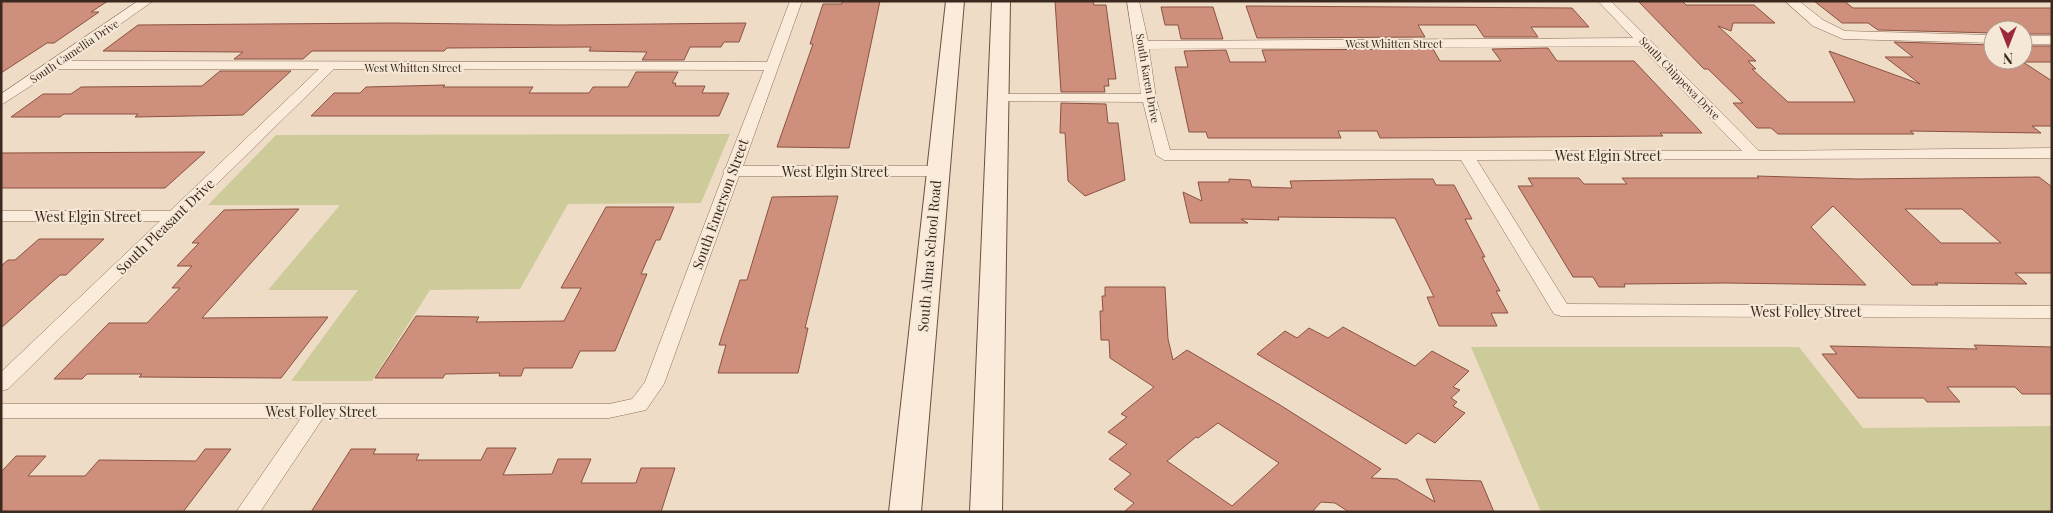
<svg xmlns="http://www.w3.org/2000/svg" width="2053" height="513" viewBox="0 0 2053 513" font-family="'Playfair Display',serif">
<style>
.green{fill:#cecb9a}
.building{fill:#ce907c;stroke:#8b5241;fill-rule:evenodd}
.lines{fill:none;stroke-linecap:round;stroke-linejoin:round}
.street-casing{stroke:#8b6d5b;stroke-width:1}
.secondary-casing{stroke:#6d4e3f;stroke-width:2}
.street{fill:#faebda;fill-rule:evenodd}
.secondary{fill:#faebda;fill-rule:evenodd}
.labels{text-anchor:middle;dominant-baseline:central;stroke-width:4;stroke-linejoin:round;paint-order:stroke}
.far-street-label{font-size:11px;fill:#3b281f;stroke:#f6e8d6}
.street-label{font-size:14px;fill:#3b281f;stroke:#f6e8d6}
</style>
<rect width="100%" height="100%" fill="#efdcc7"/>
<path class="green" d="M730,134L701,203L568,204L520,289L430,290L372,381H291L358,290H268L340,205H208L276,135Z
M1471,347H1799L1863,428L2052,426V512H1541Z"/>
<path class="building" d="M1,1H108L91,12H99L54,43H47L1,73Z
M842,1H880L849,148L777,147L813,44H810L823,4H842Z
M1055,1H1093L1094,5H1106L1116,79H1108L1109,86H1104L1105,92H1061Z
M1638,1H1682L1686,5H1754L1775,23H1733L1731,31L1718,26L1756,61H1748L1756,69H1752L1788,102H1855L1829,51L1920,84L1885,57H1913L1894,42L1993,45V60H2023V46H2052V62H2023L2052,81V126H2032L2041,133L1910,131L1914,134H1778L1771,128H1757L1733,103H1743L1708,69H1704Z
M1814,1H1844L1853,8H2052V34H2023V30H1993V33L1878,30L1868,23H1842Z
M1246,6L1572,8L1589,27H1531L1538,37H1484L1476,25H1418L1425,37L1257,38Z
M1161,7H1213L1223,39H1181L1178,25H1165Z
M392,23L558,25L746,23L739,42H724L721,47H690L684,60H642L647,52L589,51L591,47L447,48L444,51H312L303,59H234L243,52H241L103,51L138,25Z
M1548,48L1557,61H1634L1702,133H1660L1663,136L1380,138L1377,131H1338L1341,138H1208L1206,132H1189L1175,67H1188L1184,51L1226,50L1230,62H1266L1262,50L1433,49L1440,61H1501L1492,49Z
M220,71H291L243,115L135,117L138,114H64L60,117H11L43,94H71L81,87L202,86Z
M636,72H678L672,83H676L675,86H705L702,93H729L719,116H311L334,93H360L366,87L445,85L443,87H533L529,93H589L593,87H628Z
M1061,103L1106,104L1108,123H1118L1125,180L1085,196L1068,181L1065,133H1060Z
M205,152L165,188H1V153Z
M1757,176L1857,179L2039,177L2052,187V273H2015L2027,284L1935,283L1938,285H1912L1833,206L1811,227L1866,285L1726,283L1624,284L1625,287H1599L1593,277H1573L1518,186H1533L1528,178H1579L1584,184H1627L1622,178H1759ZM1905,209H1962L2001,243H1941Z
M1229,179L1250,180L1252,187L1292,188L1290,181L1411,179H1433L1436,185H1454L1472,219H1465L1485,257H1482L1500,291H1496L1508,313H1491L1497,326H1439L1427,297H1434L1395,218L1278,217L1279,220L1241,219L1248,223H1190L1183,192L1202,201L1198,182H1229Z
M838,196L805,328H808L798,373H718L726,345H719L740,280H747L772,197Z
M606,207H674L660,240H656L641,274H647L615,351H580L572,368H524L521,376H499L500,373L445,374L443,378H375L416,316L479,317L476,322L564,321L581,288H561Z
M299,209L202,318L328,317L281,378L139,377L142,374H87L82,379H54L109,323H147L180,288H172L192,266H177L199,243H192L224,210Z
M39,239H104L66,275H60L1,328V266L8,260H15Z
M1105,287H1165L1168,339L1173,360L1187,350L1280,405L1381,469L1371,478L1397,479L1435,502L1426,479L1481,481L1494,512H1349L1335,503L1321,502L1312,512H1124L1134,503L1114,489L1131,474L1109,459L1127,444L1108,432L1127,417L1121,414L1154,387L1110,358L1109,340H1101L1100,311H1103L1102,296H1105ZM1218,423L1279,463L1232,506L1167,461L1196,437L1198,438Z
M1343,327L1415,366L1432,351L1469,371L1453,387L1460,390L1451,398L1457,402L1453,406L1465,413L1435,443L1418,433L1406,444L1257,354L1285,331L1297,338L1309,328L1328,338Z
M1974,345L2052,347V394H2022L2015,387H1947L1960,402H1927L1924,398H1858L1822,354H1837L1830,346L1977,349Z
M487,448H516L503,475L552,474L558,459H591L581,483H636L641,468H675L661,512H311L351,449H376L373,454H419L416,460H481Z
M205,449H231L183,512H1V472L16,456H46L28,476H85L99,460L196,461Z"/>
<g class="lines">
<g class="street-casing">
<path id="street" d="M138,1H153L68,61L767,62L790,1H802L743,166H938L946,171L938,176H739L664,384L646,410L609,418H323L260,512H236L301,418H1V404H609L632,399L645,382L724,173L723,171L726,167L764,70L334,69L8,389L1,391V372L160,221H1V211H170L319,69H57L1,105V94Z
M1127,1H1139L1148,41L1633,38L1598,1H1611L1759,151L2052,148V158L1477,160L1567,304L2052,306V318L1561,316L1554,314L1461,160H1164L1156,155L1143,102L994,101L992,98L999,94H1141ZM1640,46L1742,151L1170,150L1156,98L1149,49Z
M1785,1H1799L1823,20L1845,31L1993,35V43L1843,39L1813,26Z
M2023,36H2052V44H2023Z"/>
</g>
<g class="secondary-casing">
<path id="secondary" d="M946,1H964L921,512H889Z
M992,1H1010L1002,512H970Z"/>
</g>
<use href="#street" class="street"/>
<use href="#secondary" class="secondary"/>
</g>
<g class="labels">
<g class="far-street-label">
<text x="1394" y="43">West Whitten Street</text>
<text transform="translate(74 51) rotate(-34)">South Camellia Drive</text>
<text x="413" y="67">West Whitten Street</text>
<text transform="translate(1148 78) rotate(80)">South Karen Drive</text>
<text transform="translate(1680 78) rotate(46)">South Chippewa Drive</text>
</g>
<g class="street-label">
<text x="1608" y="155">West Elgin Street</text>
<text x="835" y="171">West Elgin Street</text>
<text transform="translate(720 204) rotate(-70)">South Emerson Street</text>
<text x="88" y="216">West Elgin Street</text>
<text transform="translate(165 226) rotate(-44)">South Pleasant Drive</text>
<text transform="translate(929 256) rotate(-85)">South Alma School Road</text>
<text x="1806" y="311">West Folley Street</text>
<text x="321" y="411">West Folley Street</text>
</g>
</g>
<rect width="2053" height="513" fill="none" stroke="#3b281f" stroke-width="5"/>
<g transform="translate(2008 45) rotate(180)"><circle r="24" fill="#f6e8d6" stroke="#ab9b8d"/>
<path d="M0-4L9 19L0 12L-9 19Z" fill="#9c2a3e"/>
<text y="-8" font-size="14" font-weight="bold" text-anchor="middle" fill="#3b281f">N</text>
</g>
</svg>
